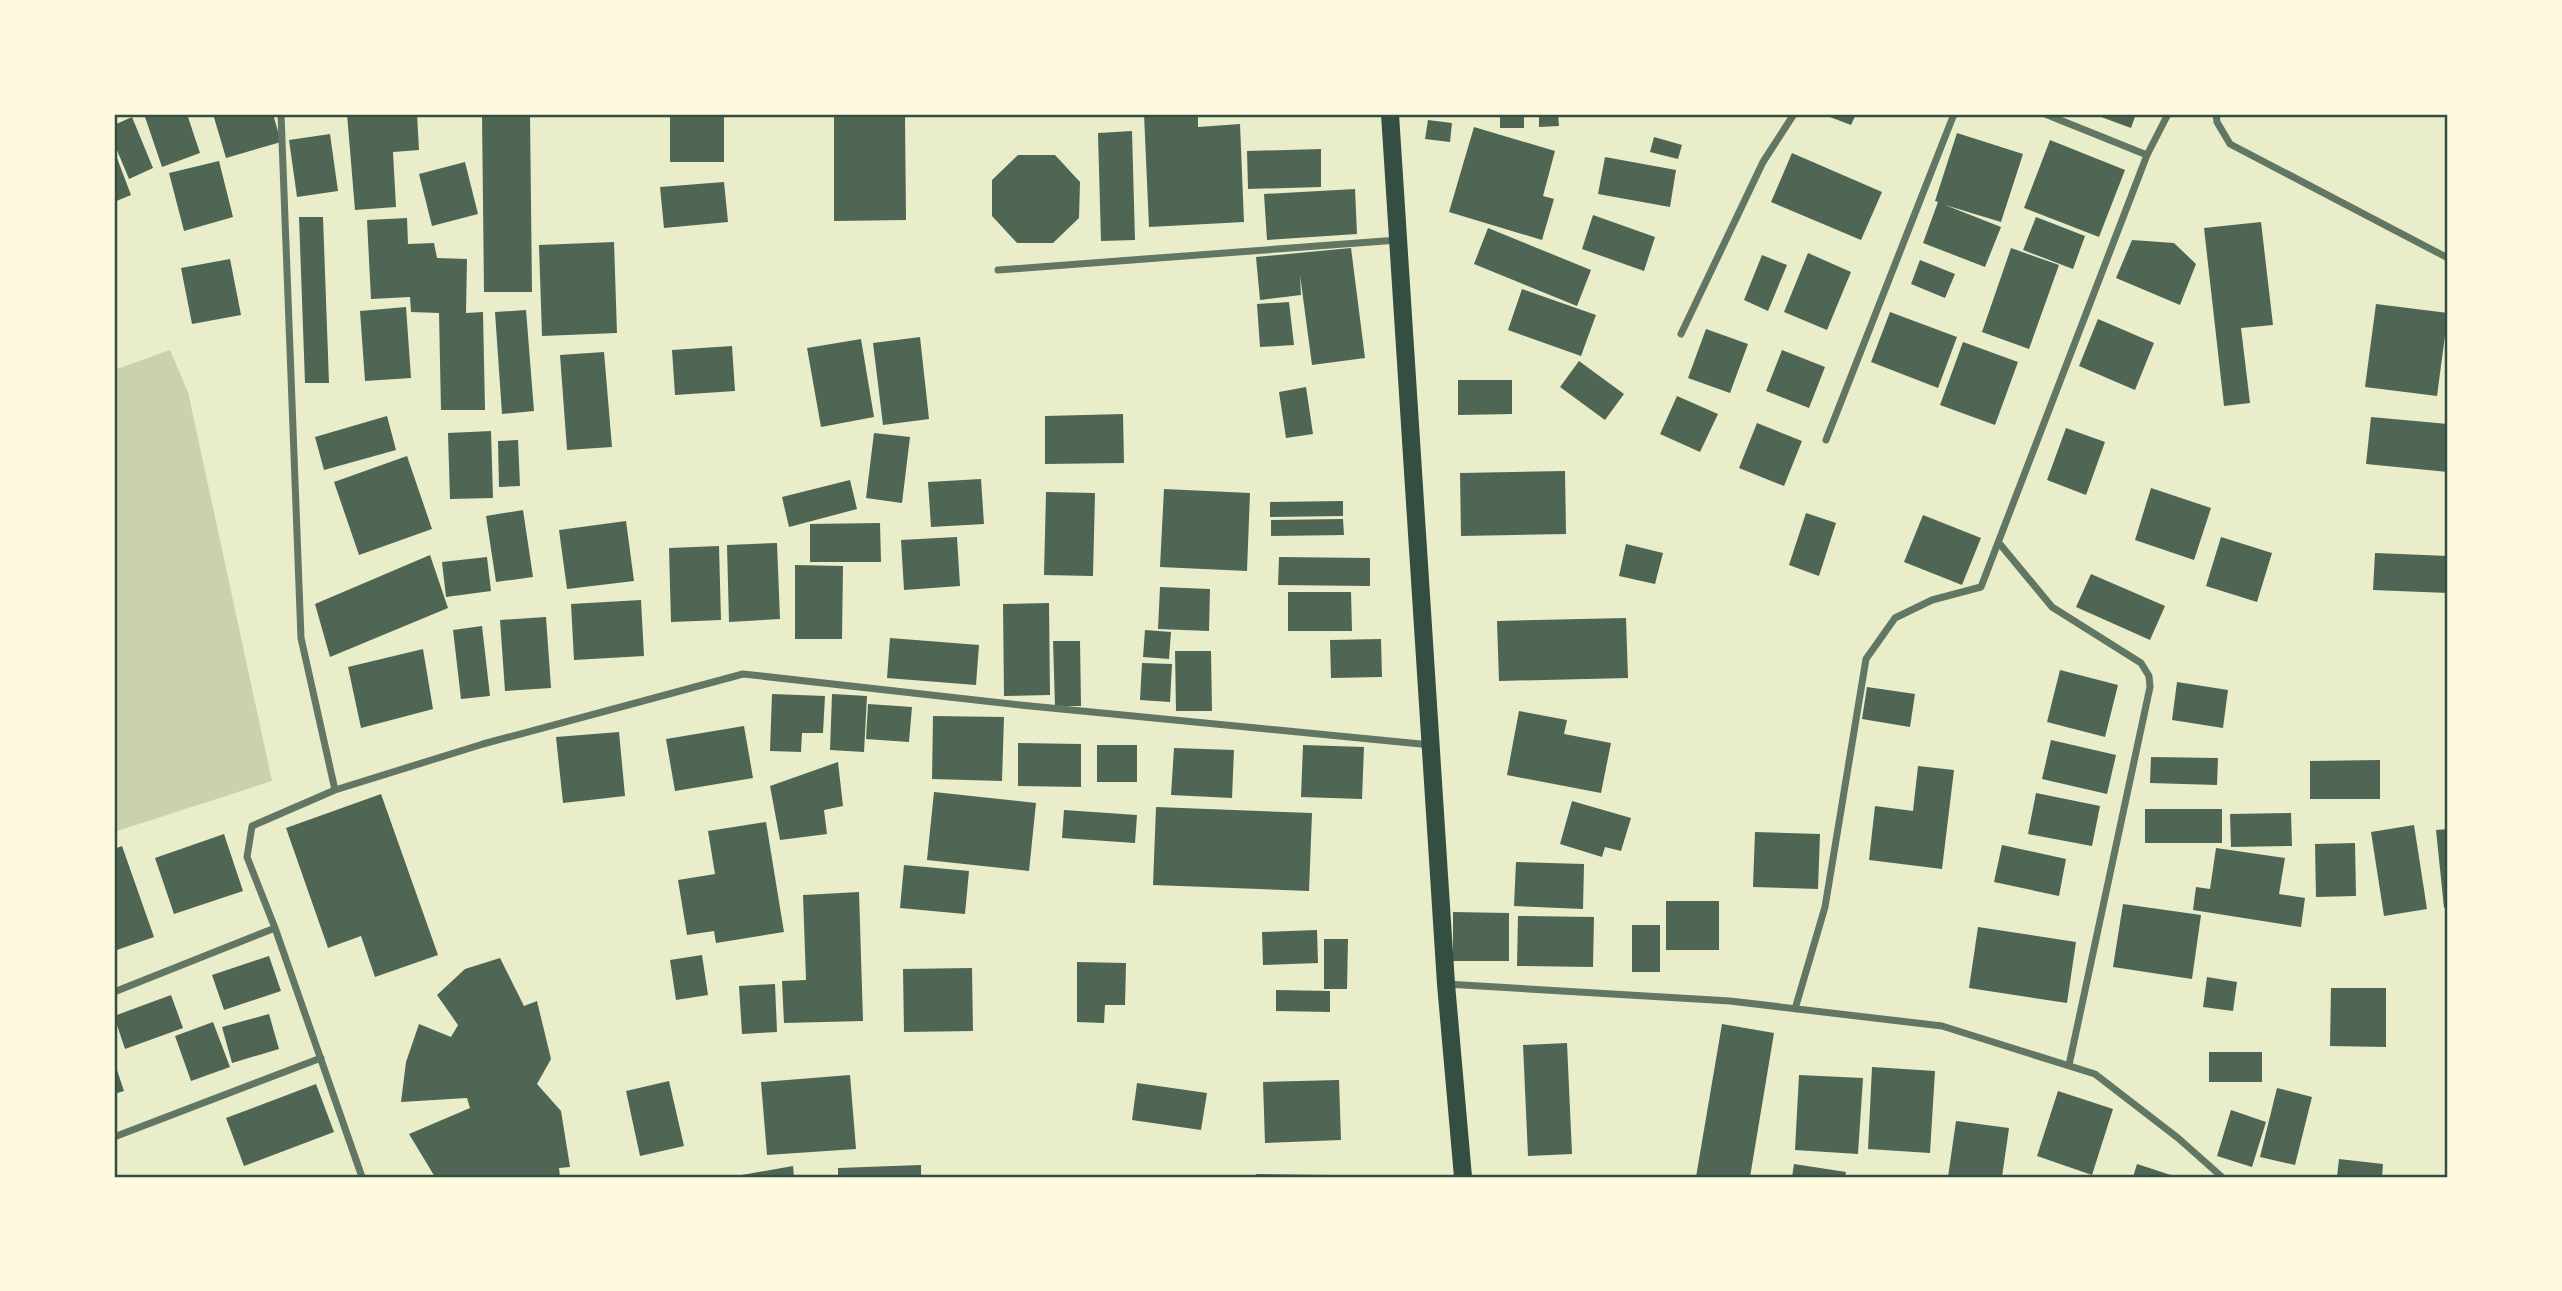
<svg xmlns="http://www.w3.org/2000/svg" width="2562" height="1291" viewBox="0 0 2562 1291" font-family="Inter,sans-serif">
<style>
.green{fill:#cad2ad}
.building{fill:#4f6655}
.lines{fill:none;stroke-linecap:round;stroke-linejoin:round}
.minor{stroke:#617663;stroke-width:7}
.primary{stroke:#344e41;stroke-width:18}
.neatline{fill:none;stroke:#344e41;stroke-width:2.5}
</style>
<rect width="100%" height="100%" fill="#e9edc9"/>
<path class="green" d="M170,350L188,392L272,781L114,832V370Z"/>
<path class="building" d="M144,114H187L200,153L162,167Z
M213,114H273L281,142L226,158Z
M347,114H417L419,150L393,152L396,207L355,210Z
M482,114H530L532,292H484Z
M1144,114H1198V127L1240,124L1244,222L1149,227Z
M1500,114H1524V128H1500Z
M1539,114H1558L1559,126L1539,127Z
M1822,114H1856L1851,125Z
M2093,114H2136L2131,128Z
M834,115H905L906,220L834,221Z
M670,116H724V162H670Z
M132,117L153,168L129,179L114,143V125Z
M1428,120L1452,123L1450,142L1425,139Z
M1474,127L1555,151L1543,196L1554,199L1542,240L1449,212Z
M1132,131L1135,240L1101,241L1098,133Z
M1957,133L2023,154L2001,222L1945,205L2001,227L1985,267L1923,243L1938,202L1935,201Z
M330,134L338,191L297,197L289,140Z
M1654,137L1682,145L1678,159L1650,152Z
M2050,140L2125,170L2099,237L2024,208Z
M1321,149V187L1248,189L1247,151Z
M114,150L131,195L114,202Z
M1792,153L1882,192L1861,240L1771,202Z
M1018,155H1055L1080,182L1079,218L1053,243H1017L992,216V180Z
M1605,157L1676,170L1670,207L1598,194Z
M219,161L233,217L184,231L169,173Z
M465,162L478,214L432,226L419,174Z
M724,182L728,222L664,228L660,187Z
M1355,189L1357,234L1267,240L1264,194Z
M1593,215L1655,237L1644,271L1582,249Z
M299,217H323L329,383H305Z
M2036,217L2085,236L2073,269L2023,250Z
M407,218L408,244L434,243L437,258L467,259L466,313L483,312L485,410H441L439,313L411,312L410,297L371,299L367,220Z
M2261,222L2273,325L2241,328L2250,403L2224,406L2204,228Z
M1488,228L1591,270L1577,306L1474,264Z
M2132,240L2174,243L2196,264L2180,305L2116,278Z
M614,242L617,333L542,336L539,245Z
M1351,248L1365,358L1312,365L1300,275L1301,295L1260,300L1256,257Z
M2011,248L2059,265L2029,349L1982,332Z
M1808,253L1851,272L1827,330L1784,312Z
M1762,255L1787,265L1768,311L1744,300Z
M230,259L241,315L192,324L181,268Z
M1920,260L1955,274L1945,298L1911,284Z
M1522,289L1596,315L1581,356L1508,330Z
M1289,302L1294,345L1260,347L1257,304Z
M2376,304L2448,313L2437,396L2365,387Z
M406,307L411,378L365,381L360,311Z
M526,310L534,411L502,414L495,312Z
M1890,312L1957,337L1938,388L1871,362Z
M2098,319L2154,343L2135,390L2079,366Z
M1706,329L1748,344L1730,393L1688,378Z
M920,337L929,419L883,425L873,343Z
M861,339L874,417L821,427L807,348Z
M1963,342L2018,362L1995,425L1940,405Z
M732,346L735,391L675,395L672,350Z
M1782,350L1825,367L1809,408L1766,391Z
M604,352L612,447L567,450L560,355Z
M1579,361L1624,394L1605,420L1560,387Z
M1458,380H1512V414L1458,415Z
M1306,387L1313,434L1286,438L1279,392Z
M1677,396L1718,414L1700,452L1660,434Z
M1123,414L1124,463L1045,464V416Z
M387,416L396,450L324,470L315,437Z
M2371,417L2448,424V472L2366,464Z
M1757,423L1802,441L1784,486L1739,468Z
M2066,428L2105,442L2086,495L2047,480Z
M491,431L493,498L450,499L448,433Z
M874,433L910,437L902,503L866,498Z
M518,440L520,486L499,487L498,441Z
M407,456L432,529L359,555L334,482Z
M1565,471L1566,534L1461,536L1460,473Z
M981,479L984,524L931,527L928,482Z
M850,480L857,509L789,527L782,497Z
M2151,488L2211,508L2194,560L2135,540Z
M1164,489L1250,493L1247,571L1160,567Z
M1046,492L1095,493L1093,576L1044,575Z
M1343,501V516L1270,517V502Z
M523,510L533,577L496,582L486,516Z
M1806,513L1836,523L1819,576L1789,565Z
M1923,515L1981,538L1962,585L1904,562Z
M1343,519L1344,535L1271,536V520Z
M626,521L634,581L567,589L559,530Z
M880,523L881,562H810V524Z
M957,537L960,586L904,590L901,540Z
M2221,537L2272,553L2257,602L2206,586Z
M777,543L780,619L729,622L727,545Z
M1626,544L1663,553L1655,584L1619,576Z
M719,546L721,620L671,622L669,548Z
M2375,553L2448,556V593L2373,590Z
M430,555L448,608L330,657L315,604Z
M487,557L491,591L446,597L442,562Z
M1279,557L1370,558V586L1278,585Z
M795,565L843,566L842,639H795Z
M2091,574L2165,606L2150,640L2076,607Z
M1160,587L1210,589L1209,631L1158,629Z
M1288,592H1351L1352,631H1288Z
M641,600L644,656L574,660L571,604Z
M1049,603L1050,695L1004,696L1003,604Z
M546,617L551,688L505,691L500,620Z
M1626,618L1628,678L1499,681L1497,621Z
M482,626L490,696L461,699L453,630Z
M1145,630L1171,632L1169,659L1143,657Z
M890,638L979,645L976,685L887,678Z
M1381,639L1382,677L1331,678L1330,640Z
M1053,641H1080L1081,706H1055Z
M423,649L433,709L361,728L348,667Z
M1175,651H1211L1212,711H1176Z
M1142,663L1172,664L1170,702L1140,700Z
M2060,670L2118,685L2105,737L2047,722Z
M2177,682L2228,690L2223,728L2172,720Z
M1867,687L1915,694L1910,727L1862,719Z
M772,694L825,696L823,733H802L801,752L770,751Z
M832,694L867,696L864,752L830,750Z
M868,704L912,707L909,742L866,739Z
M1519,711L1567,720L1564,734L1611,743L1601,793L1507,775Z
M933,716L1004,717L1002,781L932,779Z
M744,726L753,778L675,791L666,739Z
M619,732L625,796L563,803L556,737Z
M2051,740L2116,755L2107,794L2042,779Z
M1018,743L1081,744V787L1018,786Z
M1097,745H1137V782H1097Z
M1303,745L1364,747L1362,799L1301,797Z
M1174,748L1234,750L1232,798L1171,795Z
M2151,757L2218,758L2217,785L2150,783Z
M2380,760V799H2310V761Z
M838,762L843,806L824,810L827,834L780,840L770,786Z
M1918,766L1954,770L1942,869L1869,860L1875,806L1913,811Z
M934,792L1036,803L1029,871L927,860Z
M2036,793L2100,806L2092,846L2028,834Z
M381,794L438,955L375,977L361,936L328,948L286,828Z
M1572,801L1631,818L1621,851L1605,847L1602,857L1560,844Z
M1156,807L1312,813L1309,891L1153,885Z
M2145,809H2222V843H2145Z
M1064,810L1137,815L1135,843L1062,838Z
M2291,813L2292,846L2231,847L2230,814Z
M766,822L784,932L716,943L714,931L687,935L678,880L715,874L708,831Z
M2414,825L2427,909L2384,916L2371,832Z
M2448,829V907L2444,908L2436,830Z
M1755,832L1820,834L1818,889L1753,887Z
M224,834L243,891L174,914L155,858Z
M2355,843L2356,896L2316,897L2315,844Z
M2002,845L2066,859L2059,896L1994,882Z
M122,846L154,937L114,951V849Z
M2216,848L2285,858L2279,894L2305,898L2301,927L2193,910L2196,887L2210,889Z
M1516,862L1584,864L1583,909L1514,906Z
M904,865L969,871L965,914L900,908Z
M859,892L863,1021L784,1023L782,981L806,980L803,895Z
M1666,901H1719V950H1666Z
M2123,904L2201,915L2192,979L2113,967Z
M1453,912L1509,913V961H1453Z
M1518,916L1594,917L1593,967L1517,966Z
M1632,925H1660V972H1632Z
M1978,927L2076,942L2067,1003L1969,988Z
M1317,930L1318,963L1263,965L1262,932Z
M1324,939H1348L1347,989H1324Z
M702,955L708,995L676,1000L670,960Z
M269,956L281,991L224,1010L212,975Z
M500,958L524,1006L537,1001L551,1059L537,1084L561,1111L570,1167L559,1168L560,1177H435L409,1134L470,1108L467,1098L401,1102L406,1062L419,1024L451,1037L458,1025L437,995L465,969Z
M1077,962L1126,963L1125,1005H1105L1104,1023L1077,1022Z
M972,968L973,1031L904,1032L903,969Z
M2207,977L2237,982L2233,1011L2203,1007Z
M775,984L777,1032L742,1034L739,986Z
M2331,988H2386V1047L2330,1046Z
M1276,990L1330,991V1012L1276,1011Z
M171,995L183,1028L125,1049L114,1016Z
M269,1014L279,1049L232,1063L222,1027Z
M213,1022L230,1067L191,1081L175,1036Z
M1722,1024L1774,1033L1750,1177H1696Z
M1567,1043L1572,1154L1528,1156L1523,1045Z
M2209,1052H2262V1082H2209Z
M114,1061L124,1091L114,1094Z
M1872,1067L1935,1071L1930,1153L1868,1149Z
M850,1075L856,1149L767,1155L761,1082Z
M1799,1075L1863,1078L1858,1154L1795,1150Z
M1339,1080L1341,1140L1265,1143L1263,1082Z
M669,1081L684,1146L640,1156L626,1091Z
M1137,1083L1207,1093L1201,1130L1132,1120Z
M316,1084L334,1132L244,1166L226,1118Z
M2277,1088L2312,1097L2295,1165L2260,1157Z
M2058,1091L2113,1109L2092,1175L2037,1156Z
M2231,1110L2266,1122L2252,1167L2217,1156Z
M1956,1121L2009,1128L2002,1177H1948Z
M2339,1159L2383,1164L2382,1177H2337Z
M1794,1164L1846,1172L1845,1177H1792Z
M2137,1164L2177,1177H2133Z
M921,1165V1177H838V1168Z
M793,1166L794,1177H736V1176Z
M1256,1174L1333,1175V1177H1256Z"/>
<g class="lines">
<path class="minor" d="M281,114L301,638L335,790
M2045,114L2147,155
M2216,114L2217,122L2230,144L2448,258
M998,270L1398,240
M1681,334L1763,162L1794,114
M1826,440L1954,114
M1999,543L2052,607L2141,663L2149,676L2150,687L2069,1065
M1446,984L1730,1001L1942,1026L2095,1074L2178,1138L2222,1177
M114,992L275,928
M1795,1009L1825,907L1866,659L1895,618L1932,600L1981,587L2147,155L2168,114
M114,1137L321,1058
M362,1177L275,928L247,857L252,826L335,790L483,744L743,674L1020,705L1431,745"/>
<path class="primary" d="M1390,114L1446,984L1463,1177"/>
</g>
<rect width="2562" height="1291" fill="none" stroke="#fefae0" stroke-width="231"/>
<rect x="116" y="116" width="2330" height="1060" class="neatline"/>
</svg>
